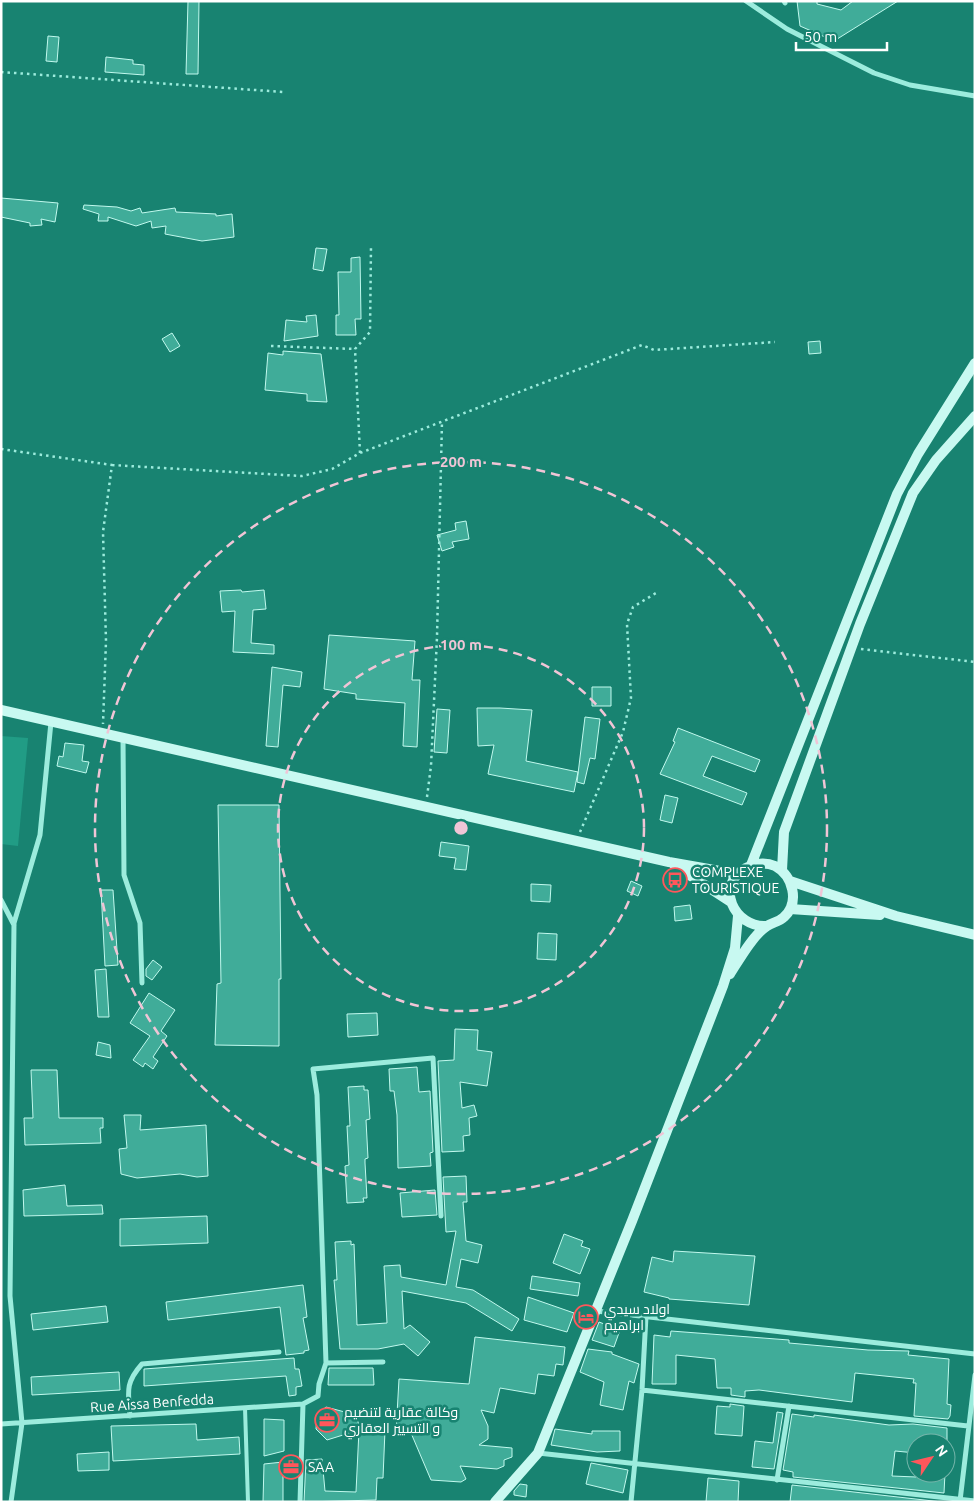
<svg xmlns="http://www.w3.org/2000/svg" width="976" height="1503" viewBox="0 0 976 1503" font-family="Ubuntu,Cairo,sans-serif">
<style>
.green{fill:#219c85}
.building{fill:#40ac99;stroke:#c1f9ee}
.lines{fill:none;stroke-linecap:round;stroke-linejoin:round}
.path{stroke:#9cecdd;stroke-width:2.5;stroke-dasharray:2.5 4;stroke-linecap:butt}
.service{stroke:#9cecdd;stroke-width:4}
.minor{stroke:#9cecdd;stroke-width:5}
.secondary{stroke:#c8f9f1;stroke-width:10}
.ring{fill:none;stroke:#f0c5d6;stroke-width:2.5;stroke-dasharray:9 6}
.labels{text-anchor:middle;dominant-baseline:central;stroke-width:5;stroke-linejoin:round;paint-order:stroke}
.poi-label{font-size:14px;fill:#fff;stroke:#188371;text-anchor:start}
.street-label{font-size:14px;fill:#fff;stroke:#188371}
.centre{fill:#f0c5d6;stroke:#188371;stroke-width:2.5}
.ring-label{font-size:15px;text-anchor:middle;font-weight:bold;fill:#f0c5d6;stroke:#188371;stroke-width:5;stroke-linejoin:round;paint-order:stroke}
</style>
<rect width="100%" height="100%" fill="#188371"/>
<path class="green" d="M1,736L28,738L18,846L1,844Z"/>
<path class="building" d="M188,1H199L198,74H186Z
M797,1H817V4L841,10L853,1H898L834,41L800,26Z
M48,36L59,37L57,62L46,61Z
M106,57L133,60V64L144,65V75L105,72Z
M1,198L58,203L55,222L41,219L42,225L30,226V223L1,217Z
M84,205L117,207L131,211L140,208L142,213L175,208L176,212L216,214V216L232,214L234,237L202,241L165,234L166,226L152,228L151,221L136,226L108,217V221H98L99,214L83,209Z
M316,248L327,249L323,271L313,269Z
M360,257L361,319H355L356,335H336V315H339L338,272H351V258Z
M316,315L318,336L284,341L286,320L307,322L306,316Z
M172,333L180,346L170,352L162,339Z
M820,341L821,353L809,354L808,342Z
M283,351L321,354L327,402L307,401V394L265,390L268,353L283,355Z
M466,521L469,539L452,542L454,547L442,551L437,535L456,530L455,523Z
M241,590L242,592L264,590L266,609L253,610L251,643L274,645V654L233,652L235,611L222,612L220,591Z
M329,635L415,641L412,680H420L417,747L403,746L405,703L356,699V694L324,689Z
M272,667L302,672L300,687L283,685L278,747L266,746Z
M592,687H611V706H592Z
M500,708L532,710L526,761L578,772L574,792L488,774L494,745L478,746L477,708Z
M437,709L450,710L447,753L434,752Z
M585,717L600,719L595,759L590,758L584,784L577,782Z
M678,728L760,760L755,772L712,756L703,776L747,793L742,805L660,774L675,742L673,741Z
M65,743L84,745L82,761L89,762L86,773L57,766L59,756L63,757Z
M665,795L678,798L672,823L660,820Z
M218,805H279L281,979H279V1046L215,1045L217,984L221,983Z
M441,842L469,846L466,870L454,869L456,858L439,856Z
M631,881L642,886L638,896L627,891Z
M531,884L551,885L550,902L531,901Z
M101,890H113L118,965L105,966Z
M690,905L692,919L675,921L674,907Z
M538,933L557,934L556,960L537,959Z
M153,960L162,967L152,980L146,976V969Z
M106,969L109,1017H98L95,970Z
M149,993L175,1010L161,1031L167,1036L153,1057L158,1061L153,1069L145,1063L143,1067L133,1060L150,1036L130,1023Z
M377,1013L378,1035L348,1037L347,1014Z
M455,1029L478,1030L477,1050L492,1052L487,1086L460,1082L462,1108L474,1105L477,1116L469,1118L470,1135L463,1136L464,1151L442,1152L438,1061L454,1060Z
M98,1042L110,1045L111,1058L96,1055Z
M417,1067L419,1092L430,1091L433,1152L430,1153L431,1166L398,1168L397,1115L394,1091H390L389,1069Z
M31,1070H57L59,1118H103V1128H100L101,1143L25,1145L24,1118H33Z
M364,1086V1090H368L370,1119L366,1120L368,1158L365,1159V1163L367,1198H363L364,1202L347,1203L345,1166L349,1165L347,1126H350L348,1087Z
M124,1115H141L140,1130L206,1125L208,1176L197,1177L180,1174L137,1178L121,1174L119,1149L127,1148Z
M466,1176L467,1202H463L466,1241L482,1245L478,1263L461,1259L456,1287L473,1290L519,1319L512,1331L466,1303L402,1291L404,1329L410,1325L430,1342L418,1356L404,1344L378,1349H340L334,1280H337L335,1242L351,1241V1245L354,1244L357,1325L387,1323L384,1266L400,1265L401,1277L446,1285L456,1231L446,1232L443,1177Z
M65,1185L67,1206L102,1205L103,1214L24,1216L23,1190Z
M435,1190L437,1215L402,1217L400,1193Z
M207,1216L208,1243L120,1246V1219Z
M564,1234L583,1241L581,1246L590,1249L580,1274L553,1263Z
M674,1251L755,1256L749,1305L669,1299V1298L644,1292L652,1257L673,1262Z
M532,1276L580,1283L578,1296L530,1289Z
M303,1285L307,1317L303,1318L309,1350L304,1351V1353L286,1355L280,1307L168,1320L166,1302Z
M528,1297L574,1313L567,1332L524,1320Z
M106,1306L108,1322L33,1330L31,1314Z
M599,1322L620,1330L614,1347L592,1340Z
M671,1331L789,1340V1343L868,1350L909,1351L908,1355L949,1359L947,1404L951,1405L950,1416L948,1419L914,1416L916,1383H913L914,1379L855,1373L852,1402L759,1390L745,1391V1397L731,1395V1388H717L715,1359L676,1355V1384H652L654,1335L670,1337Z
M475,1337L565,1347L563,1365L556,1364L554,1376L538,1374L535,1394L500,1388L494,1413L481,1410L488,1426V1439L479,1445L512,1448V1457L504,1460V1466L497,1469L460,1466L466,1479L461,1482L431,1480L411,1433L396,1432L399,1379L469,1384Z
M588,1349L612,1352V1354L639,1364L634,1383L629,1381L623,1410L600,1405L604,1382L580,1372Z
M294,1358L295,1369H299L302,1386L296,1387V1395L289,1396L286,1376L144,1386V1369Z
M329,1368H373L374,1385H328Z
M119,1372L120,1390L32,1395L31,1377Z
M730,1404L744,1406L742,1436L715,1434L717,1406L730,1407Z
M326,1407L356,1415L360,1429L385,1430L383,1478H377L376,1500L304,1502L306,1460L322,1459L325,1491L356,1492L359,1430L327,1440L316,1429L317,1415Z
M777,1412L783,1413L774,1469L752,1467L755,1441L773,1443Z
M792,1414L814,1417V1415L889,1425L913,1424L947,1428V1443H916V1453L895,1451L892,1476L916,1477V1473H945L944,1493L793,1477V1472L783,1470Z
M264,1419L284,1420V1451L264,1456Z
M196,1424L197,1440L239,1437L240,1454L113,1461L111,1426Z
M555,1429L592,1434V1431H620V1451L597,1452L551,1445Z
M109,1452V1470L78,1471L77,1454Z
M283,1462V1502H263L264,1464Z
M591,1463L628,1470L623,1493L586,1484Z
M708,1478L739,1481L738,1502H706Z
M520,1484L527,1485L526,1497L514,1495V1491Z
M792,1485L942,1502H790Z"/>
<g class="lines">
<path class="path" d="M1,72L283,92
M271,346L355,349
M1,449L112,465L103,532L106,641L103,724
M360,453L355,349L370,332L371,246
M112,465L302,476L332,469L360,453L642,345L654,350L775,342
M861,649L975,662
M427,797L431,766L437,637L442,421
M580,832L623,732L631,698L627,624L633,607L656,593"/>
<path class="service" d="M245,1408L248,1502"/>
<path class="minor" d="M746,1L787,29L874,73L910,85L975,96
M784,1L785,3
M123,738L124,875L140,923L142,983
M1,900L14,925
M596,1311L975,1354
M326,1363L383,1362
M642,1390L968,1426
M130,1416C128,1392 125,1383 142,1364L279,1352
M1,1424L303,1404L318,1396L319,1384L326,1363L317,1095L313,1069L433,1058L441,1216
M538,1453L975,1501
M777,1480L789,1406
M960,1501L975,1375
M11,1502L22,1423L10,1296L14,923L40,835L51,722
M300,1502L303,1404
M631,1502L642,1390L646,1316"/>
<path class="secondary" d="M1,710L669,862L737,874
M674,865L731,902
M751,865L897,494L918,454L975,363
M782,870L784,832L860,624L913,493L936,460L975,416
M790,881L896,916L975,935
M790,909L880,915
M730,974C739,960 753,935 767,926C773,922 779,922 784,917C800,902 793,876 775,866C766,862 754,863 746,868C714,885 734,928 767,926
M495,1502L538,1453L632,1221L723,986L735,948L738,916"/>
</g>
<g class="ring">
<circle cx="461" cy="828" r="183"/>
<circle cx="461" cy="828" r="366"/>
</g>
<defs>
<g id="bus-ring" transform="scale(1.25)"><circle r="9.5" fill="#188371" stroke="#ff575b" stroke-width="1.5"/><path d="M-5-6H5V4H4V6H2V4H-2V6H-4V4H-5ZM-3.5-4V0h7V-4ZM-3.5 1.2v1.5H-2V1.2ZM2 1.2v1.5H3.5V1.2Z" fill="#ff575b"/></g>
<g id="hotel-ring" transform="scale(1.25)"><circle r="9.5" fill="#188371" stroke="#ff575b" stroke-width="1.5"/><path d="M-6-4.5h1.5V1H6V5H4.5V3h-9V5H-6ZM-4 0a1.8 1.8 0 1 1 3.6 0ZM.5 0V-2.5h3Q6-2.5 6 0Z" fill="#ff575b"/></g>
<g id="office-ring" transform="scale(1.25)"><circle r="9.5" fill="#188371" stroke="#ff575b" stroke-width="1.5"/><path d="M-6-3h4V-5.5h4V-3h4V5H-6ZM-1-4.5V-3h2v-1.5ZM-6 0V1H6V0Z" fill="#ff575b"/></g>
</defs>
<g fill-rule="evenodd">
<use href="#bus-ring" x="675" y="880"/>
<use href="#hotel-ring" x="586" y="1317"/>
<use href="#office-ring" x="327" y="1420"/>
<use href="#office-ring" x="291" y="1467"/>
</g>
<g class="labels">
<g class="poi-label">
<text x="692" y="872">COMPLEXE<tspan x="692" dy="16">TOURISTIQUE</tspan></text>
<text x="604" y="1309">اولاد سيدي<tspan x="604" dy="16">ابراهيم</tspan></text>
<text x="344" y="1412">وكالة عقارية لتنضيم<tspan x="344" dy="16">و التسيير العقاري</tspan></text>
<text x="308" y="1467">SAA</text>
</g>
<g class="street-label">
<text transform="translate(152 1403) rotate(-4)">Rue Aissa Benfedda</text>
</g>
</g>
<circle cx="461" cy="828" r="8" class="centre"/>
<g class="ring-label">
<text x="461" y="467">200 m</text>
<text x="461" y="650">100 m</text>
</g>
<rect width="976" height="1503" fill="none" stroke="#ffffff" stroke-width="5"/>
<g transform="translate(931 1458) rotate(55)"><circle r="24" fill="#188371" stroke="#74b5aa"/>
<path d="M0-4L9 19L0 12L-9 19Z" fill="#ff575b"/>
<text y="-8" font-size="14" font-weight="bold" text-anchor="middle" fill="#ffffff">N</text>
</g>
<path d="M796 42v8h91v-8" fill="none" stroke="#ffffff" stroke-width="2.5"/>
<text x="804" y="42" font-size="15" fill="#ffffff" stroke="#188371" stroke-width="4" paint-order="stroke">50 m</text>
</svg>
